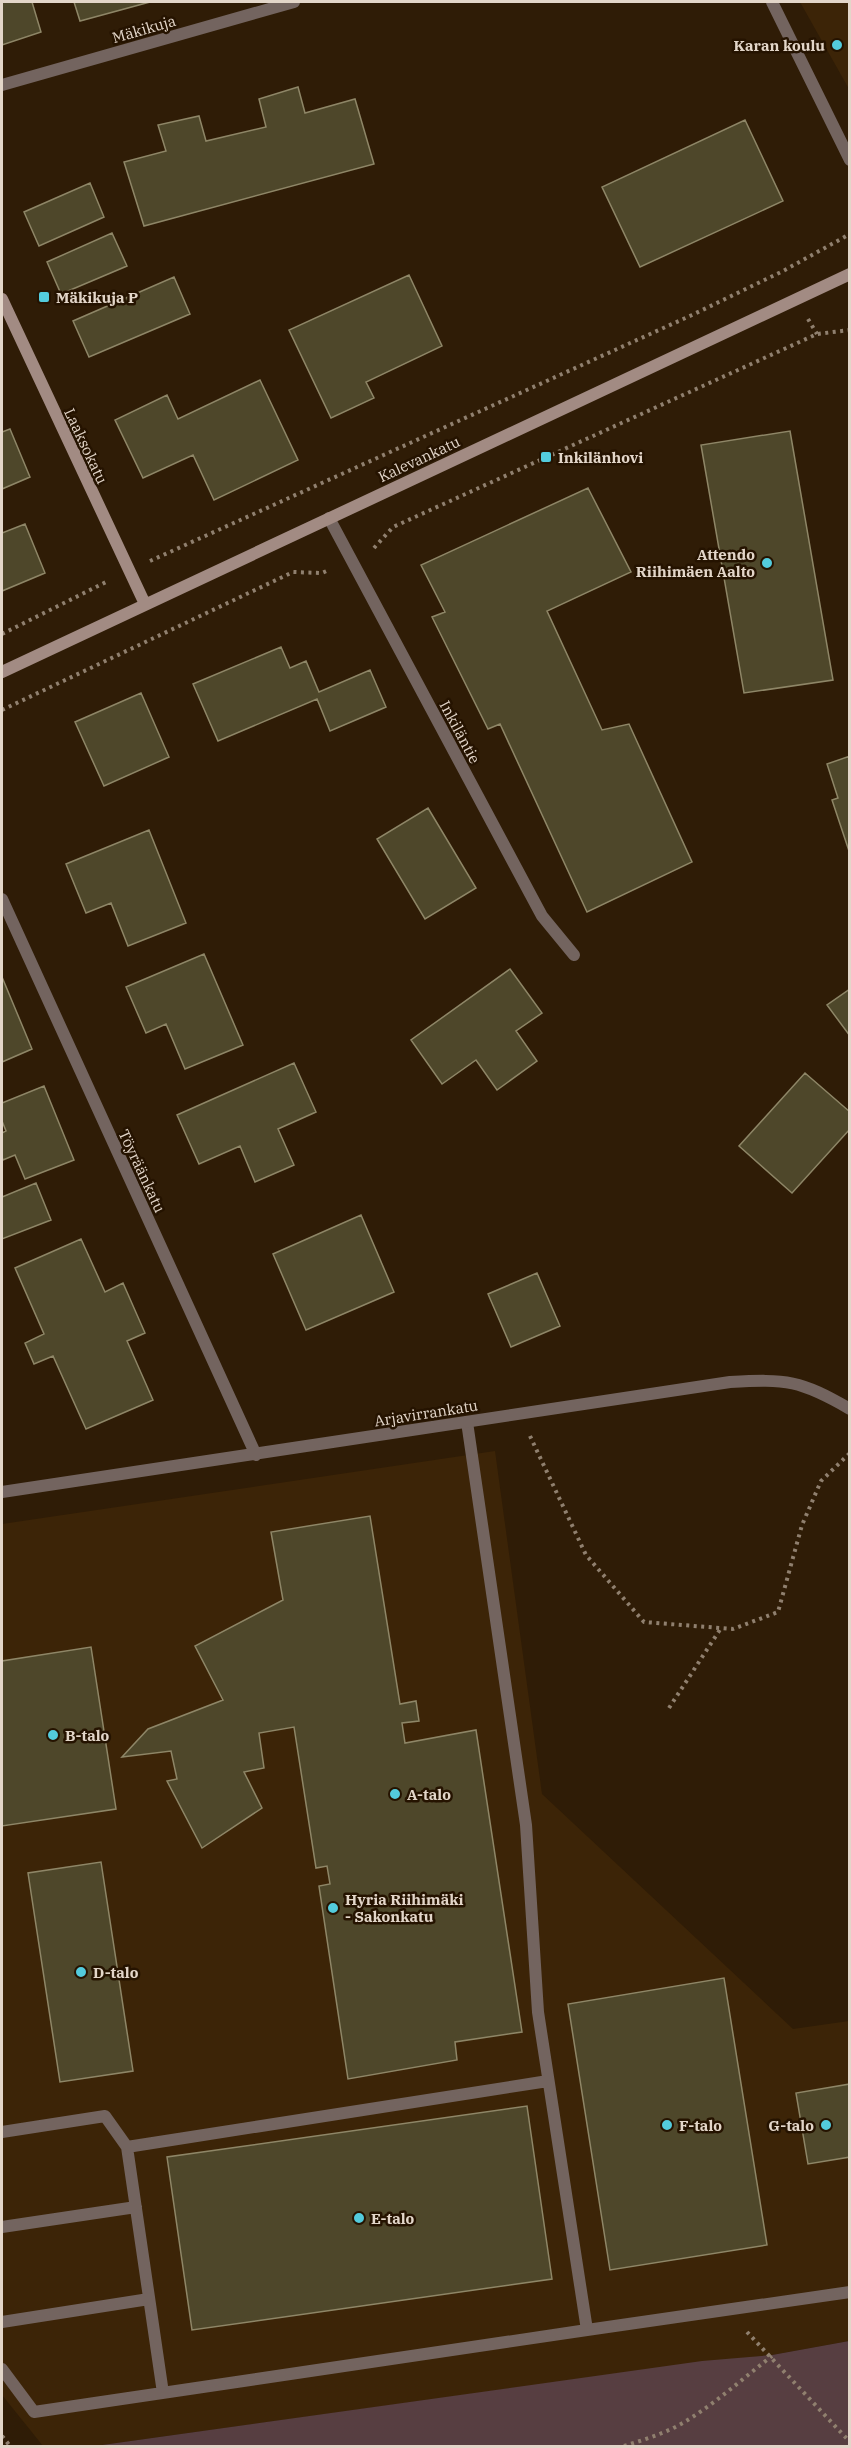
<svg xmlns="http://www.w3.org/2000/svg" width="851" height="2448" viewBox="0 0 851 2448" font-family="'IBM Plex Serif',serif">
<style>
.built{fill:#3c2407}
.green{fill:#573e41}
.building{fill:#4e472a;stroke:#8e8667;stroke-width:1.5}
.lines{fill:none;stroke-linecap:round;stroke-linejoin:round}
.path{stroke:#90806f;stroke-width:4;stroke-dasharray:3 4.5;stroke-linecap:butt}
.lane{stroke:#73645f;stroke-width:12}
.street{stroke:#73645f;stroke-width:12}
.secondary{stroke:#a28b83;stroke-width:12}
.poi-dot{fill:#53cbdc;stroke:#251300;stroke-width:2}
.labels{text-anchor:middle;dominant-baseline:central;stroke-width:5;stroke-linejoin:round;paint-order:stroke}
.street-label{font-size:15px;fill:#e3d6c9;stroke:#251300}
.poi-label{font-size:15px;font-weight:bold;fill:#e3d6c9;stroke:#251300;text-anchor:start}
</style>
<rect width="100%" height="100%" fill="#2f1c06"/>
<path class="built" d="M800,2H849V89Z
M495,1451L542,1794L793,2029L849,2021V2341L772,2355L702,2362L95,2446H43L2,2395V1524Z"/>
<path class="green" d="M849,2341V2446H95L702,2361L772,2355Z"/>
<path class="building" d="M2,2H32L41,32L2,45Z
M74,2H150L80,21Z
M298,87L305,113L355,99L374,164L144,226L124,162L166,151L158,125L199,116L206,141L266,127L259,99Z
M745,120L783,201L640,267L602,187Z
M90,183L104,217L39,246L24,212Z
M112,233L127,266L61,294L47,262Z
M409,275L442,346L366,382L374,398L331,418L289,330Z
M174,277L190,314L89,357L73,321Z
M260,380L298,460L214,500L193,455L143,478L115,420L167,395L178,419Z
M10,429L30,477L2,489V432Z
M790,431L833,680L744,693L701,445Z
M588,488L631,572L547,611L602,730L629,724L692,862L587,912L500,724L488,729L432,617L445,612L421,565Z
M25,524L45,573L2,591V533Z
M281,647L290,668L306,661L319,692L370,670L386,707L330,731L317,699L218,741L193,684Z
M141,693L169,757L104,786L75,722Z
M850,756V854L832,800L838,798L827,764Z
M428,808L476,888L425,919L377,839Z
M149,830L186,923L128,946L111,903L86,913L66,864Z
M204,954L243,1045L185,1069L166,1024L146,1033L126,987Z
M510,969L542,1013L516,1031L537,1061L497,1090L476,1060L442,1084L411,1040Z
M2,977L32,1049L2,1062Z
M850,989V1036L827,1005Z
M294,1063L316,1112L278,1129L294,1165L255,1182L240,1146L199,1164L177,1115Z
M805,1073L850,1112V1129L792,1193L739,1146Z
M44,1086L74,1160L25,1179L15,1155L3,1160L2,1157V1133L6,1131L2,1121V1103Z
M36,1183L51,1220L2,1239V1197Z
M361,1215L394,1292L306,1330L273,1254Z
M81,1239L105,1292L123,1283L145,1333L127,1341L153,1400L86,1429L53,1356L34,1364L25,1343L44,1334L15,1268Z
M537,1273L560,1326L511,1347L488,1294Z
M370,1516L400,1704L416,1701L419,1721L402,1723L405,1743L476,1730L522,2032L455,2042L457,2060L348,2079L319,1886L330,1884L327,1866L316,1868L294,1727L259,1733L264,1768L244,1772L262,1808L202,1848L167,1781L177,1779L171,1751L122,1757L148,1729L223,1700L195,1646L283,1600L271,1532Z
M91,1647L116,1809L2,1826V1661Z
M101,1862L133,2071L60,2082L28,1873Z
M724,1978L767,2245L610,2270L568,2004Z
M850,2084V2157L808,2164L796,2093Z
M527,2106L552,2279L192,2330L167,2157Z"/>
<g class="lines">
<path class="path" d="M808,319L817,334
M374,548L393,527L817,334L850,330
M150,561L692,315L783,271L850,234
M2,634L108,581
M2,710L293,572L322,573L329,570
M530,1436L586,1555L644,1622L733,1629L778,1612L802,1525L821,1481L850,1453
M669,1708L721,1628
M747,2332L850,2442
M2,2436L10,2446
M624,2446C643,2440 663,2434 681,2424C714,2405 742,2379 772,2356"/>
<path class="lane" d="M467,1422L526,1825L538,2012L587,2330L850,2292
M2,2132L105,2116L127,2147L548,2081
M127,2147L163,2393
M2,2227L136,2207
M2,2322L149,2299
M2,2369L34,2412L587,2330"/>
<path class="street" d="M772,2L850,160
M2,85L294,2
M329,518L542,916L574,955
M2,899L256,1455
M2,1492L730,1382C787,1379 800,1380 850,1409"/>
<path class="secondary" d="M2,299L145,604
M2,672L850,274"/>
</g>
<g class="poi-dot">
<circle cx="837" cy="45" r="6"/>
<rect x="38" y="291" width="12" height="12" rx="3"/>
<rect x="540" y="451" width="12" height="12" rx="3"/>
<circle cx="767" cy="563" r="6"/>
<circle cx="53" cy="1735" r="6"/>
<circle cx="395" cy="1794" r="6"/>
<circle cx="333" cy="1908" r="6"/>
<circle cx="81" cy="1972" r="6"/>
<circle cx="667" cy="2125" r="6"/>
<circle cx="826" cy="2125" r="6"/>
<circle cx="359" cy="2218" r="6"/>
</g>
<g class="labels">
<g class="street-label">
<text transform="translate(144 29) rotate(-16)">Mäkikuja</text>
<text transform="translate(86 446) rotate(65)">Laaksokatu</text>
<text transform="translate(419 459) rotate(-25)">Kalevankatu</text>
<text transform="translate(460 732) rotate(62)">Inkiläntie</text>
<text transform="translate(142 1171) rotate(65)">Töyräänkatu</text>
<text transform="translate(426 1413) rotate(-9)">Arjavirrankatu</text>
</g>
<g class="poi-label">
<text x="825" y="45" text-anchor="end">Karan koulu</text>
<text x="56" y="297">Mäkikuja P</text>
<text x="558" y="457">Inkilänhovi</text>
<text x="755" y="554" text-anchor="end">Attendo<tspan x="755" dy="17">Riihimäen Aalto</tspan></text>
<text x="65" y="1735">B-talo</text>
<text x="407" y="1794">A-talo</text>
<text x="345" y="1899">Hyria Riihimäki<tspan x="345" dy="17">- Sakonkatu</tspan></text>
<text x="93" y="1972">D-talo</text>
<text x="679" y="2125">F-talo</text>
<text x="814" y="2125" text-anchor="end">G-talo</text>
<text x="371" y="2218">E-talo</text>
</g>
</g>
<rect width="851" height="2448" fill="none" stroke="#e3d6c9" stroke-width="6"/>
</svg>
